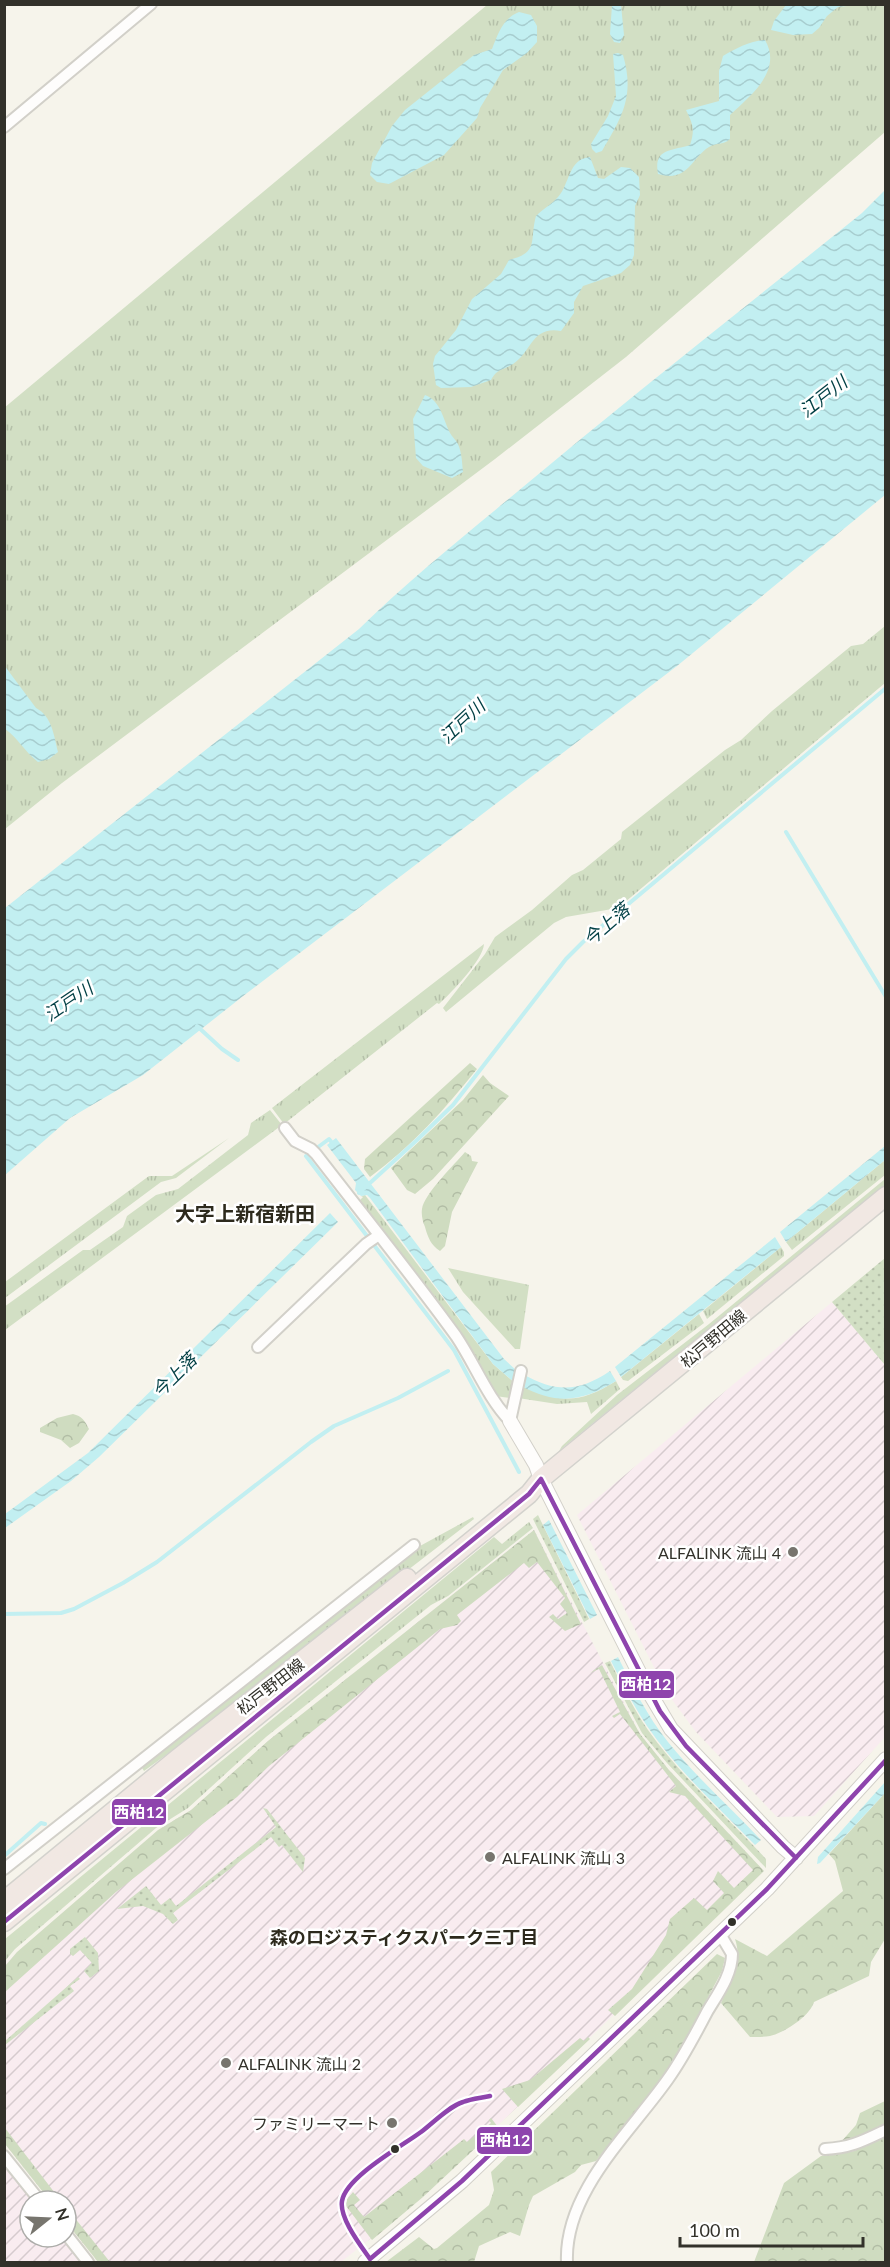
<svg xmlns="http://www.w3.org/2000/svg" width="890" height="2267" viewBox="0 0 890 2267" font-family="Lato,'Noto Sans JP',sans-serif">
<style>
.industrial{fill:url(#industrial-furrows)}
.grass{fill:url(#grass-tufts)}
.forest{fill:url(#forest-crowns)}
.park{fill:url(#park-dots)}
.water{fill:url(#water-waves)}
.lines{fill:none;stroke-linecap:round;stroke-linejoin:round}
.stream{stroke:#c2eff1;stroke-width:4}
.minor-casing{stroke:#d2d0c9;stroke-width:14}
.tertiary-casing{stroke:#d2d0c9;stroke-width:16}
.primary-casing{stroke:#d3d2cd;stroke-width:21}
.minor{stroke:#fefdfc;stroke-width:10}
.tertiary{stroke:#fefdfc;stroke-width:14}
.primary{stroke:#f1e8e3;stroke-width:18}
.bus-1-casing{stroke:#fff;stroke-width:9}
.bus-1{stroke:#8e44ad;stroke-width:4.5}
.poi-dot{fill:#77756e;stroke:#fff;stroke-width:2}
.bus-dot{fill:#32312a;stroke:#fff;stroke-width:2}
.labels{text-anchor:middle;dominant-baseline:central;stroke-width:5;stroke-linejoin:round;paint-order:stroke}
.street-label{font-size:16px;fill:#32312a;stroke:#fff}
.poi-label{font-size:16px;fill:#32312a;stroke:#fff;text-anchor:end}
.water-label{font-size:18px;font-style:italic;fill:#003f44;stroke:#fff}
.neighbourhood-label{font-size:18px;font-weight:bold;fill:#2d2a1d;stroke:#fff}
.quarter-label{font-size:20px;font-weight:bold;fill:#2d2a1d;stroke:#fff}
.line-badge{stroke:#fff;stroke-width:2}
.badge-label{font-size:16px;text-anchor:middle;font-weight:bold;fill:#fff}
</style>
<defs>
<pattern id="industrial-furrows" width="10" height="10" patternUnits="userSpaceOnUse" patternTransform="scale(1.5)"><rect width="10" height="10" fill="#f9ecf0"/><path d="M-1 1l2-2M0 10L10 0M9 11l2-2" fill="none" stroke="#d6cbce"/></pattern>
<pattern id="grass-tufts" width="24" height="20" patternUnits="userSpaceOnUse" patternTransform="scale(1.5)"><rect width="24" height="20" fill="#d2dfc4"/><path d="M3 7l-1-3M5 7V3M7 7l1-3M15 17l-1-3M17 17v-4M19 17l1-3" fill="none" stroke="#b5c0a9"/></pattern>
<pattern id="forest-crowns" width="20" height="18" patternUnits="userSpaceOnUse" patternTransform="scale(1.5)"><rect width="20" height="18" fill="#cfdcc0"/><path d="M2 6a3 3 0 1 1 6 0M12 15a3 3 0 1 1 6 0" fill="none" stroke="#b2bda5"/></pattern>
<pattern id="park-dots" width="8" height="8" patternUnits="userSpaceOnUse" patternTransform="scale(1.5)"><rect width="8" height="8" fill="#d2dfc4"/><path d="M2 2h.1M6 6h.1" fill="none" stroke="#b5c0a9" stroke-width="1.8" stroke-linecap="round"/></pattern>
<pattern id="water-waves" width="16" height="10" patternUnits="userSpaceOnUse" patternTransform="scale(1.5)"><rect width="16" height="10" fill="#c2eff1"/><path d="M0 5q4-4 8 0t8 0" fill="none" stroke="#a7cdcf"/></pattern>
</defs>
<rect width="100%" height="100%" fill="#f6f4eb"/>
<path class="industrial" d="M832,1302L885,1365V1737L814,1816L777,1817L696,1732L667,1693L577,1515Z
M534,1530L640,1734L669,1770L764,1871L423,2197L341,2262H98L66,2222V2201H50L5,2144L4,1966L17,1952L158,1830L191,1810L268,1741Z
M4,2165L33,2201H30V2237H61L81,2262H5Z"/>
<path class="grass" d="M487,5H885V132L626,357L495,459L62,783L5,829L4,408Z
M885,626V683L618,908L566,917L554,923L446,1012L443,1008L485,954L495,937L532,910L572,875L583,870L621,839L622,832L725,750L741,740L772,711L851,646L863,644Z
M484,944C483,960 452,992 439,1004L437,1003L284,1124L272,1108Z
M270,1110L282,1125L5,1330L4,1307L83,1250H90L123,1227L127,1216L156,1195L178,1189L248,1135L251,1123Z
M229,1138L176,1178L161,1182L5,1298V1282L149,1176H172Z
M885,1160V1175L792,1250L786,1242Z
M885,1179V1185L559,1451L562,1446L617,1395L709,1324Z
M365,1195L493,1364L515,1383L511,1398L495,1396L355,1199L357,1197L360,1200L363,1197L361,1196Z
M781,1247L784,1252V1256L707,1319L703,1311Z
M448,1268L529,1285L520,1349H515L463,1292Z
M699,1314L704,1323L628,1381L623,1380L621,1377Z
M616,1381L620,1389L591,1414L587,1402L557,1404L518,1398L521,1386C563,1402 577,1405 616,1381Z
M473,1517L474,1519L202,1729L144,1771L141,1766L420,1546Z
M529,1522L533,1528L448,1596L431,1605L266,1737L188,1808L156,1828L15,1949L5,1961V1939L494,1537L502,1544Z"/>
<path class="forest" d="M470,1063L477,1069C446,1108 411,1147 370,1177L364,1169L365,1159Z
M483,1075L490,1083L509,1096L433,1179L415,1194L407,1190L391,1168L463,1100Z
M465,1152L471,1156L472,1161L478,1162L452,1212L445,1246L440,1251C431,1245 428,1238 425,1227C423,1222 421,1215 422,1209C424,1194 455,1164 465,1152Z
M73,1414C82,1416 85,1421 89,1429L79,1443L70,1448L61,1440L40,1432V1428L57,1418Z
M534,1530L581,1624L565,1631L549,1617L553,1614L558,1619L567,1613L560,1604L565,1598L537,1562L529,1568L524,1563L457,1615L461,1621L457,1625L440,1629L269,1766L237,1797L116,1892L5,1992V1966L17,1952L158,1830L191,1810L268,1741Z
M602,1665L640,1734L669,1770L764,1871L615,2016L608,2010L632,1989L666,1935L670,1919L694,1898L707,1910L724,1893L713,1881L718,1871L734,1888L753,1870L685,1796L669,1792L676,1786L620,1714L614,1718L612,1716L620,1712L599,1669L590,1673Z
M885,1793V1939L871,1962L869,1976L814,2002C810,2016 784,2033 770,2036C764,2037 756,2037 750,2037L721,2003C731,1981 743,1963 735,1939L767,1956L843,1891L835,1861L829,1854Z
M717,1954L725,1958L722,1971L671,2067L596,2161L581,2165L575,2172L533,2196L529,2205L520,2236L510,2232L479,2246L474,2262H386L419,2237L434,2249L437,2248L489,2205L494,2190L491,2172Z
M588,2037L590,2039L518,2107L502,2089L530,2080L580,2038L584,2041Z
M885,2101V2125L858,2140L840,2143L856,2125L860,2113Z
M491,2118L498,2127L423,2197L372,2240L346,2206L347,2199L353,2192L360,2200L354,2205L364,2217L464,2139L467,2142L491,2123L489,2120Z
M5,2128L61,2201H50L5,2144Z
M885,2136V2262H754L784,2183L821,2156L854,2151Z
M66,2207L110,2262H98L66,2222Z"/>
<path class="park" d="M885,1258V1365L832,1302Z
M538,1515L589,1619L584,1622L533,1519Z
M610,1661C622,1685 633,1708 648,1730C681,1777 727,1816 766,1859V1868L667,1763L642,1733L605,1663Z
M263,1808L267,1809L305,1858L303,1872L282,1845L279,1847L271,1837L173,1913L178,1920L173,1924L163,1914L143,1906L117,1909L146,1886L161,1905L170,1898L176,1906L276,1827Z
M85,1937L98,1953L99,1971L90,1978L84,1971L92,1963L80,1950L73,1956L70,1954V1949Z
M78,1977L80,1979L70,1986L74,1991L5,2045V2041Z"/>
<path class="water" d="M612,5H621L624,35L620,43L614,42L610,34Z
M786,5V4L855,5L838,7L827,16L819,28L812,34L793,35L771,30L774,21Z
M519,12L531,15L537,26V42L527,53L503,70L480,108L477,118L444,155L389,184L377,182L370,175L372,163L392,126L405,110L474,55L492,49C498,34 503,18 519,12Z
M765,40C783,71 750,96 730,115V139C722,146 717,142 709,147C691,158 688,183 658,174C653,148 672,151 690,145C695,130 693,124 686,110L719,101V71L723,56C735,49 750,41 765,40Z
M618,53L623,55C635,96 622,117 602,151L596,153L592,149L591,144L608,116L616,96L613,54Z
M590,157L598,178L604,179L621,167L630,168L639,177L640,195L635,206L634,255L630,265L621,273L583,286L574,302V313L561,331C531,326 532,352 513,364C502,371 498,368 491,380L471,387L441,388L436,385L433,364L435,356L456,330L472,299L501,274L509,260C540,252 529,241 536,216C543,209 552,204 558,197C570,184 568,159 590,157Z
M885,190V495L677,666L247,993L143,1075L70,1118L5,1175V908L359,629C411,578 468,533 523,487C635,393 749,304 862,213Z
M425,395C441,401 443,419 450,433C452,437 456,440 458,444C462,453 462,463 463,472L452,478L423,466L416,458L413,419Z
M4,665L36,708C52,716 54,736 58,752L49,759L38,762C25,752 18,738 5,729Z
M336,1138L504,1359L517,1371L515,1383L493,1364L370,1198L367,1195L361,1196L355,1190L356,1183L327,1145Z
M885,1146V1160L786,1242L780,1232Z
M330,1213L338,1222L99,1457L71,1481L5,1528V1514L88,1453Z
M775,1237L781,1247L621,1377L615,1367Z
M610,1371L616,1381C582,1402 557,1405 521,1386L523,1374C556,1393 579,1392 610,1371Z
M549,1520L597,1615L590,1619L543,1525Z
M618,1657C633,1687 647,1716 668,1742C696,1777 730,1807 761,1840L755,1845C718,1807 677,1770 647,1726C633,1705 622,1683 611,1661Z
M885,1782V1793L820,1863L817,1864L818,1857Z"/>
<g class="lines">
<path class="stream" d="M786,832L886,997
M197,1026L222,1049L238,1060
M333,1144L329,1139L306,1156L454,1350L519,1472
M359,1193L417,1140L453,1105L566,959L583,942L886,688
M4,1614L61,1613L74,1609L123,1583L157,1562L311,1442L334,1426L398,1398L448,1371
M4,1856L41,1823L45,1824"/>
<g class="minor-casing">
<path id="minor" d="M4,127L151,4
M285,1128L295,1141L311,1149L316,1154C363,1215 411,1274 456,1336C475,1364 487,1397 510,1421
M258,1347L366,1244L379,1235
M510,1421L521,1371
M4,1869L414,1545
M825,2149C850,2148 863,2141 886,2130
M4,2156L40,2201
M66,2234L88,2262
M567,2262C564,2192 630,2133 668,2079C683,2058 695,2035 707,2012C717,1995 732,1975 732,1954L720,1934"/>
</g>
<g class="tertiary-casing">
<path id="tertiary" d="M510,1421L536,1465L541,1479L649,1692L671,1729L783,1847L796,1858
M365,2262L462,2181L767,1889L886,1759"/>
</g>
<g class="primary-casing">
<path id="primary" d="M4,1901L177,1759L407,1578
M4,1922L529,1494L541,1479L886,1196"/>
</g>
<use href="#minor" class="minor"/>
<use href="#tertiary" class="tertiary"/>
<use href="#primary" class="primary"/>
<g class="bus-1-casing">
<path id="bus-1" d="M541,1479L660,1711L686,1746L796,1858
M4,1922L529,1494L541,1479
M370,2259L462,2181L767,1889L886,1760
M370,2259C361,2246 339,2218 342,2201C346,2177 402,2146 421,2132C433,2123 448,2107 463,2102C471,2099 481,2098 490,2096"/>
</g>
<use href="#bus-1" class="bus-1"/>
</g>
<g class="poi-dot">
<circle cx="793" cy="1552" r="6"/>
<circle cx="490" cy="1857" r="6"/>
<circle cx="226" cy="2063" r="6"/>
<circle cx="392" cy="2123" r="6"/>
</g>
<g class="bus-dot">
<circle cx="732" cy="1922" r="5"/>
<circle cx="395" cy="2149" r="5"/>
</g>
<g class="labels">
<g class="street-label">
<text transform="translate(713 1338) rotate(-40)">松戸野田線</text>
<text transform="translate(270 1686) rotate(-38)">松戸野田線</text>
</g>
<g class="poi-label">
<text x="781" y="1552">ALFALINK 流山 4</text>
<text x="502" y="1857" text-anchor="start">ALFALINK 流山 3</text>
<text x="238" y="2063" text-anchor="start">ALFALINK 流山 2</text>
<text x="380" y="2123">ファミリーマート</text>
</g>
<g class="water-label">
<text transform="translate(823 396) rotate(-38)">江戸川</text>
<text transform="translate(462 721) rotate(-43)">江戸川</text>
<text transform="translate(606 924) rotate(-41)">今上落</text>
<text transform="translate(68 1001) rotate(-34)">江戸川</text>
<text transform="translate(174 1375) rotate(-45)">今上落</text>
</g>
<g class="neighbourhood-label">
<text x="404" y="1937">森のロジスティクスパーク三丁目</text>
</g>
<g class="quarter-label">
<text x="245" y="1213">大字上新宿新田</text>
</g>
</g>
<g class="line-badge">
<rect x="618" y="1670" width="57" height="29" rx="6" fill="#8e44ad"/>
<rect x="111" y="1798" width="56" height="28" rx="6" fill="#8e44ad"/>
<rect x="476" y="2126" width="57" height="29" rx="6" fill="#8e44ad"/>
</g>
<g class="badge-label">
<text x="646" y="1690">西柏12</text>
<text x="139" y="1818">西柏12</text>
<text x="505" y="2146">西柏12</text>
</g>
<rect width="890" height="2267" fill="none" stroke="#32312a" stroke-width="12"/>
<g transform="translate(48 2219) rotate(72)"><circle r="28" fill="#ffffff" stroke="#adadaa" stroke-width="1.5"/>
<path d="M0-4.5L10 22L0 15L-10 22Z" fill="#77756e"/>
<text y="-9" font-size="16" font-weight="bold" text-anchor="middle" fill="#32312a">N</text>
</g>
<path d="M680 2237v9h183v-9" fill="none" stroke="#32312a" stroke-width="3"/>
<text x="689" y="2237" font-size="18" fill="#32312a" stroke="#ffffff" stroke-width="4.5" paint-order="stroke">100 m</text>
</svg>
